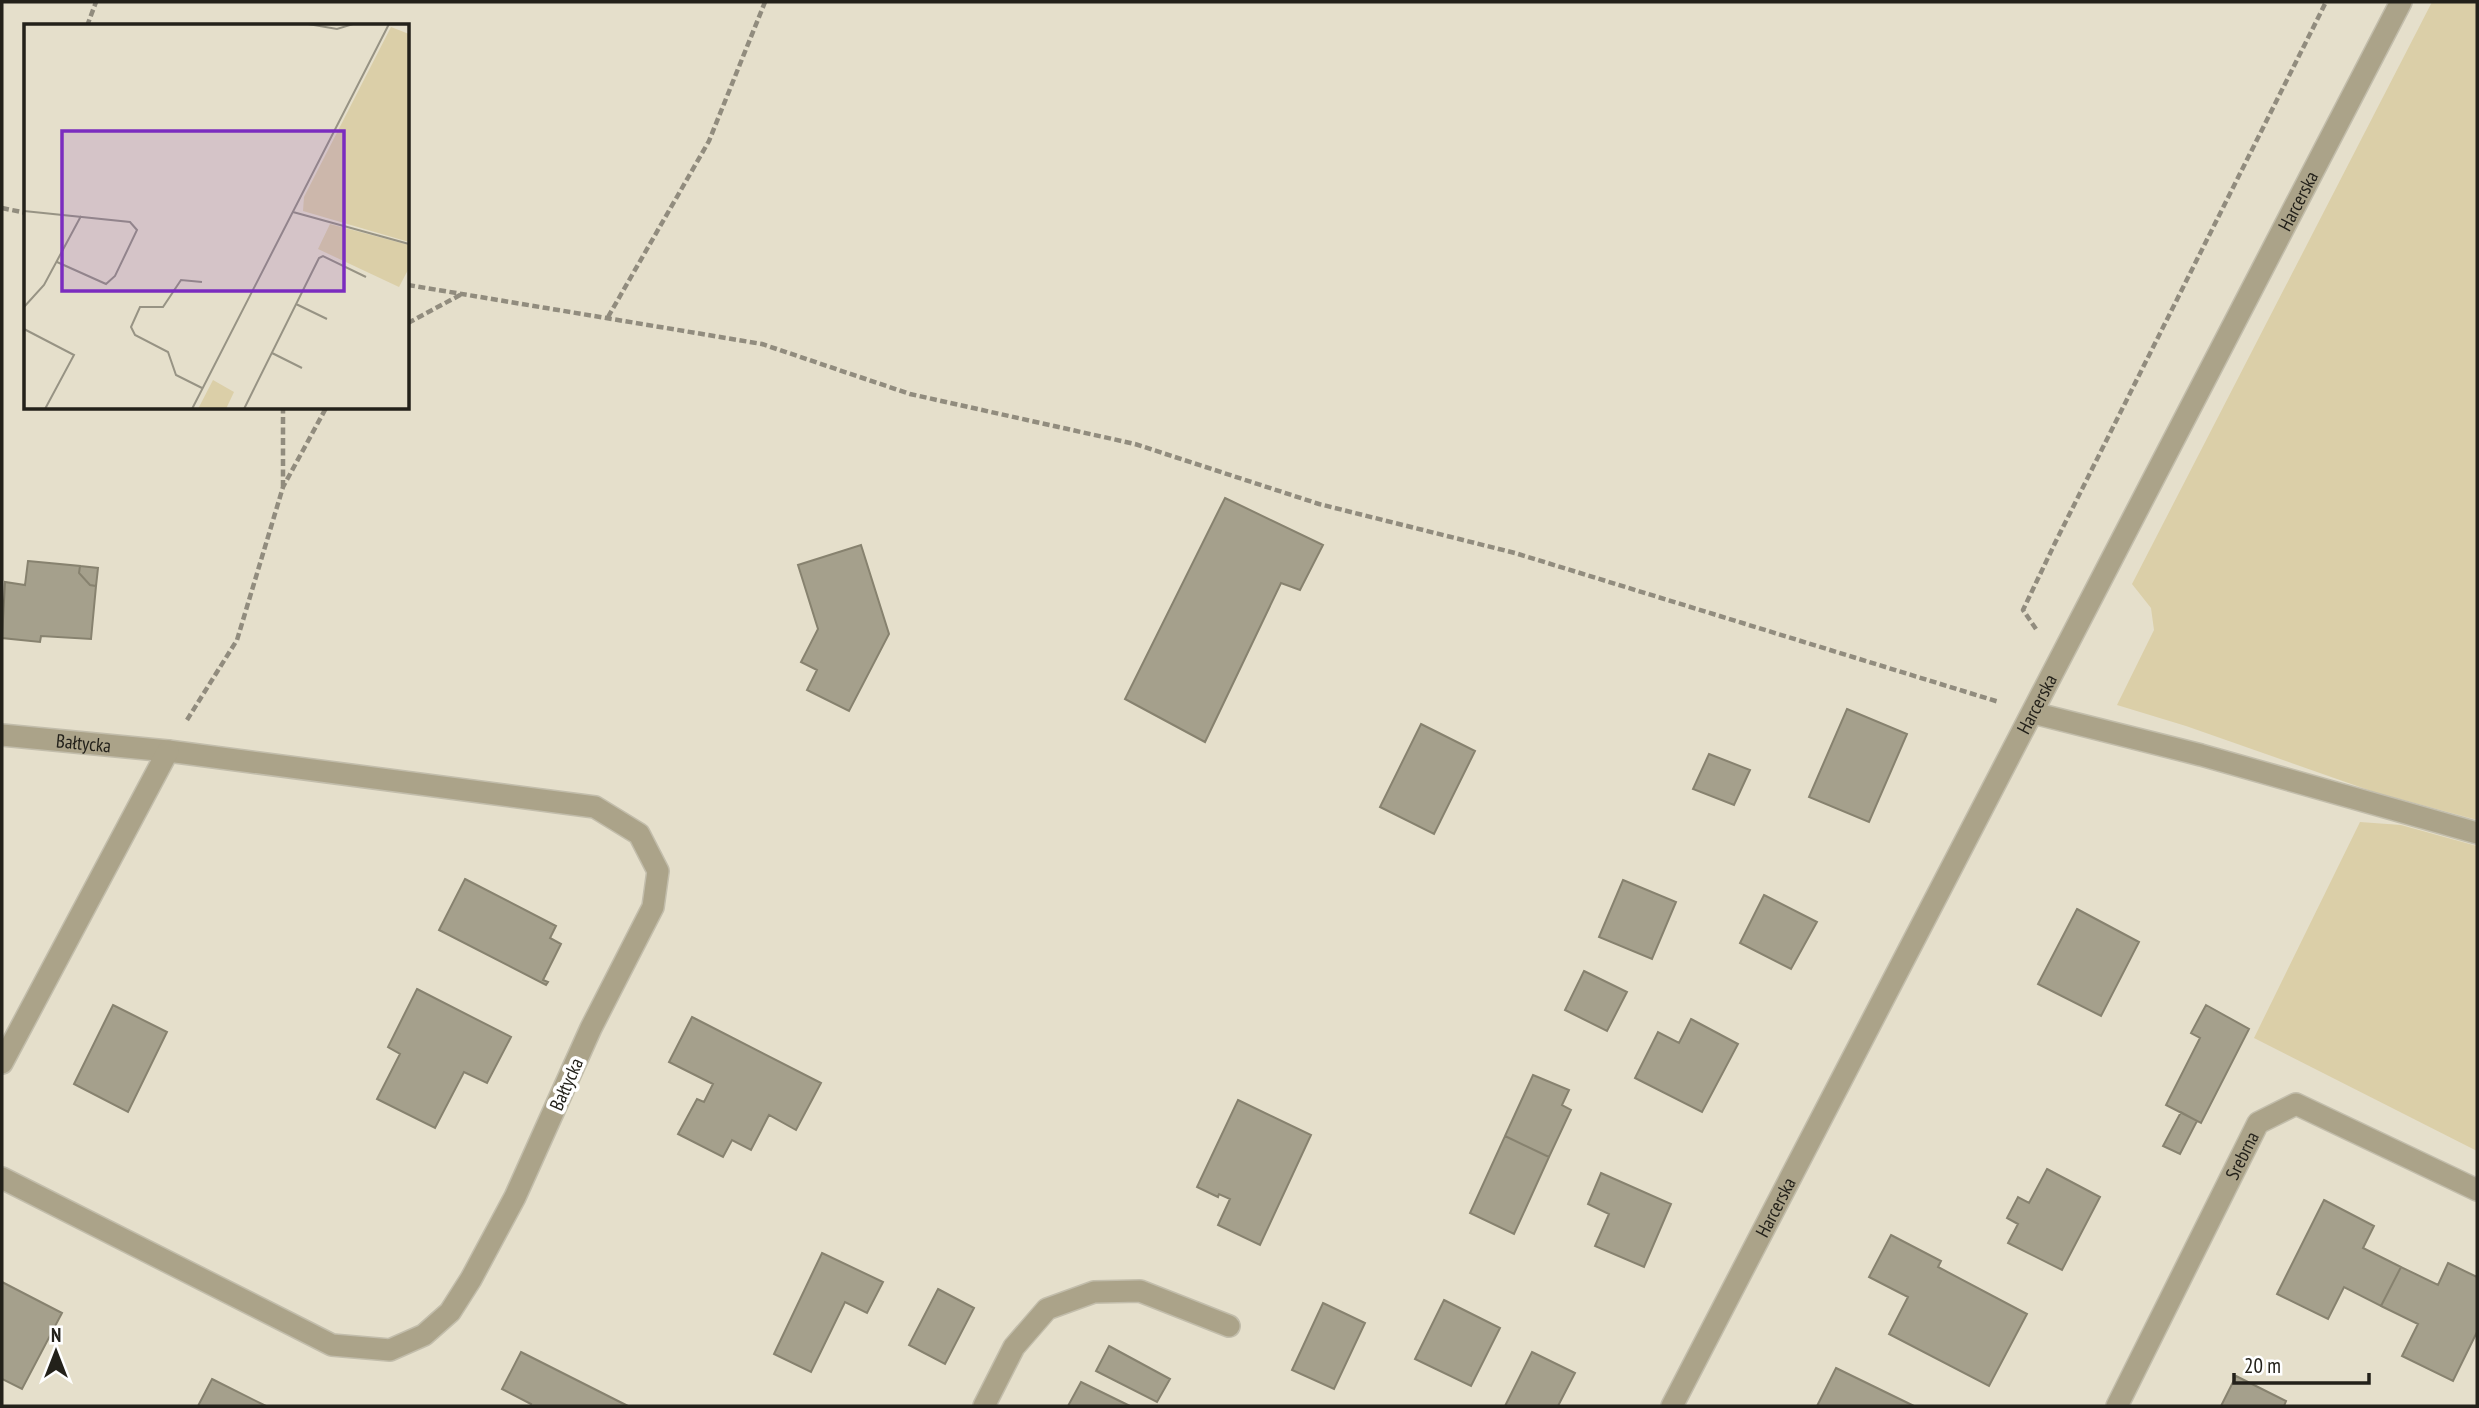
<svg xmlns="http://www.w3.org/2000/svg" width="2479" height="1408" viewBox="0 0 2479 1408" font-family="'PT Sans Narrow',sans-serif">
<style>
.green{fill:#dbcfa8}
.building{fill:#a5a08c;stroke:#87826f;stroke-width:2}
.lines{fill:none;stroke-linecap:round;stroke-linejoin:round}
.minor-casing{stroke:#c2bdab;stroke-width:24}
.tertiary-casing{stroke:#c2bdab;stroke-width:24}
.path{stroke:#918c7e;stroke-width:4.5;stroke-dasharray:7 3.5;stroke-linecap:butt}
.minor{stroke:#aba389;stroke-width:21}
.tertiary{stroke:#aba389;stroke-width:21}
.labels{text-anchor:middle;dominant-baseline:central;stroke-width:7;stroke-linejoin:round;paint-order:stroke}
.street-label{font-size:19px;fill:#23211a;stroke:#fff}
.inset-road{fill:none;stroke:#979384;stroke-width:2}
.view{fill:#7b2cbf;fill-opacity:0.15;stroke:#7b2cbf;stroke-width:3.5}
.inset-edge{fill:none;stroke:#23211a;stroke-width:3.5}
</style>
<rect width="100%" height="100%" fill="#e5dfcb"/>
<path class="green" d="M2432,2H2477V820L2374,792L2186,726L2117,705L2154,630L2151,608L2132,584Z
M2360,822L2401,825L2477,846V1151L2254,1038Z"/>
<path class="building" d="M1225,498L1323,545L1300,590L1281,583L1205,742L1125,699Z
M861,545L889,634L849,711L807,690L817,670L801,662L818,629L798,565Z
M28,561L80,566L79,573L90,585L96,586L91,639L41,636L40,642L2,638L5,582L25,585Z
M80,566L98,568L96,586L90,585L79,573Z
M1847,709L1907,734L1869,822L1809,797Z
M1421,724L1475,751L1434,834L1380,807Z
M1709,754L1750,770L1734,805L1693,789Z
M465,879L556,926L550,938L561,944L543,980L548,982L546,985L439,930Z
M1623,880L1676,902L1652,959L1599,937Z
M1764,895L1817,922L1791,969L1740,943Z
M2077,909L2139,942L2101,1016L2038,984Z
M1584,971L1627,992L1607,1031L1565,1010Z
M417,989L511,1037L487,1083L464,1072L435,1128L377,1099L400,1054L388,1047Z
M113,1005L167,1032L128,1112L74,1084Z
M2206,1005L2249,1029L2201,1123L2166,1105L2200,1038L2191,1033Z
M692,1017L821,1083L796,1130L769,1115L751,1150L732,1140L723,1157L678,1134L697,1099L704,1102L713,1084L669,1062Z
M1691,1019L1738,1044L1702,1112L1635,1078L1658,1032L1679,1043Z
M1533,1075L1569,1090L1562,1105L1571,1110L1549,1157L1505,1136Z
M1238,1100L1311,1135L1260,1245L1218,1225L1230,1199L1219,1194L1218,1197L1197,1187Z
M2181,1112L2197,1121L2180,1154L2163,1146Z
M1505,1136L1549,1157L1514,1234L1470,1213Z
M2047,1169L2100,1197L2062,1270L2008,1243L2018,1224L2007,1218L2018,1197L2029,1203Z
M1601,1173L1671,1204L1644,1267L1595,1246L1609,1214L1588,1204Z
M2324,1200L2374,1226L2363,1248L2401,1267L2381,1306L2344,1287L2328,1319L2277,1294Z
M1891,1235L1941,1261L1938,1267L2027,1314L1989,1386L1889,1334L1908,1297L1869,1277Z
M822,1253L883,1282L867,1313L845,1302L811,1372L774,1354Z
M2448,1263L2477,1277V1332L2453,1381L2402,1356L2418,1324L2381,1306L2401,1267L2438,1285Z
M2,1282L62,1313L22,1389L2,1379Z
M938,1289L974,1308L945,1364L909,1345Z
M1444,1300L1500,1328L1471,1386L1415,1359Z
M1323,1303L1365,1323L1334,1389L1292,1370Z
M1109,1346L1170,1379L1157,1402L1096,1371Z
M521,1352L628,1406H530L531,1404L502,1389Z
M1532,1352L1575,1373L1558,1406H1505Z
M1836,1368L1914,1406H1817Z
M2236,1376L2286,1401L2284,1406H2221Z
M212,1379L266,1406H198Z
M1081,1382L1130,1406H1068Z"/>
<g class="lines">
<g class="minor-casing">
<g id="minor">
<path d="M2033,713L2201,755L2477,833"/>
<path id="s1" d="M2,735L168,751L595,807L639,834L658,871L653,907L591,1028L515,1197L471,1279L450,1312L424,1335L390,1350L332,1345L2,1178"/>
<path d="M2,1063L168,751"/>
<path d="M984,1406L1014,1347L1047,1309L1094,1292L1140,1291L1229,1326"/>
<path id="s2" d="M2117,1406L2258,1123L2296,1104L2477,1190"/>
</g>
</g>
<g class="tertiary-casing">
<g id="tertiary">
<path id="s3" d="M1672,1406L2401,2"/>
</g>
</g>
<path class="path" d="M87,26L96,2
M2,208L26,213
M408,285L762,344L910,394L1135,444L1319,504L1515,553L1999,702
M608,317L709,141L765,2
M408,323L462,294
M283,487V408
M2036,629L2023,610L2055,543L2326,2
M187,720L237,640L283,487L326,408"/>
<use href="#minor" class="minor"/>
<use href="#tertiary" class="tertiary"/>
</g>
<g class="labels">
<g class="street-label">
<text stroke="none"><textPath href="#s3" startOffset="1358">Harcerska</textPath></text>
<text stroke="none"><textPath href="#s3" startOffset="791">Harcerska</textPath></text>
<text stroke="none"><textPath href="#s1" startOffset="82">Bałtycka</textPath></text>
<text transform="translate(566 1084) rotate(-66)">Bałtycka</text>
<text stroke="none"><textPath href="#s2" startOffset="280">Srebrna</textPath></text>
<text stroke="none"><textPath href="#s3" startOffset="224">Harcerska</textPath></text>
</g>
</g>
<g transform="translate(24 24)">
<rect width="385" height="385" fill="#e5dfcb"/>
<path d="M367,3L385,10V218L279,187L280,173ZM306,200L385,221V244L375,263L294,225ZM189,356L210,368L202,385H174Z" fill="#dbcfa8"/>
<path class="inset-road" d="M284,0L313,5L329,0M0,187L106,198L113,206L91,252L82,260L33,238M269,188L385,220M178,258L157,256L139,283H116L107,303L111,311L144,328L152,351L178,364M272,280L303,295M0,283L20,261L57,192M0,305L50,331L21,385M248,329L278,344M168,385L365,0M220,385L295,234L299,232L342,253"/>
<path class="view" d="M38,107H320V267H38Z"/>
<rect width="385" height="385" class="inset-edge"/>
</g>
<rect width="2479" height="1408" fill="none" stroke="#23211a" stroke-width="7"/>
<g transform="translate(56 1352)" stroke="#ffffff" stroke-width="5" paint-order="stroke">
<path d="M0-5L12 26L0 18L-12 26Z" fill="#23211a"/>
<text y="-10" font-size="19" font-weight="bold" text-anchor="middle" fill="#23211a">N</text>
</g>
<path d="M2234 1373v10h135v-10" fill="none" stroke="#23211a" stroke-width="3.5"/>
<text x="2244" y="1373" font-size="21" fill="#23211a" stroke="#ffffff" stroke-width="5" paint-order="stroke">20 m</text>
</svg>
